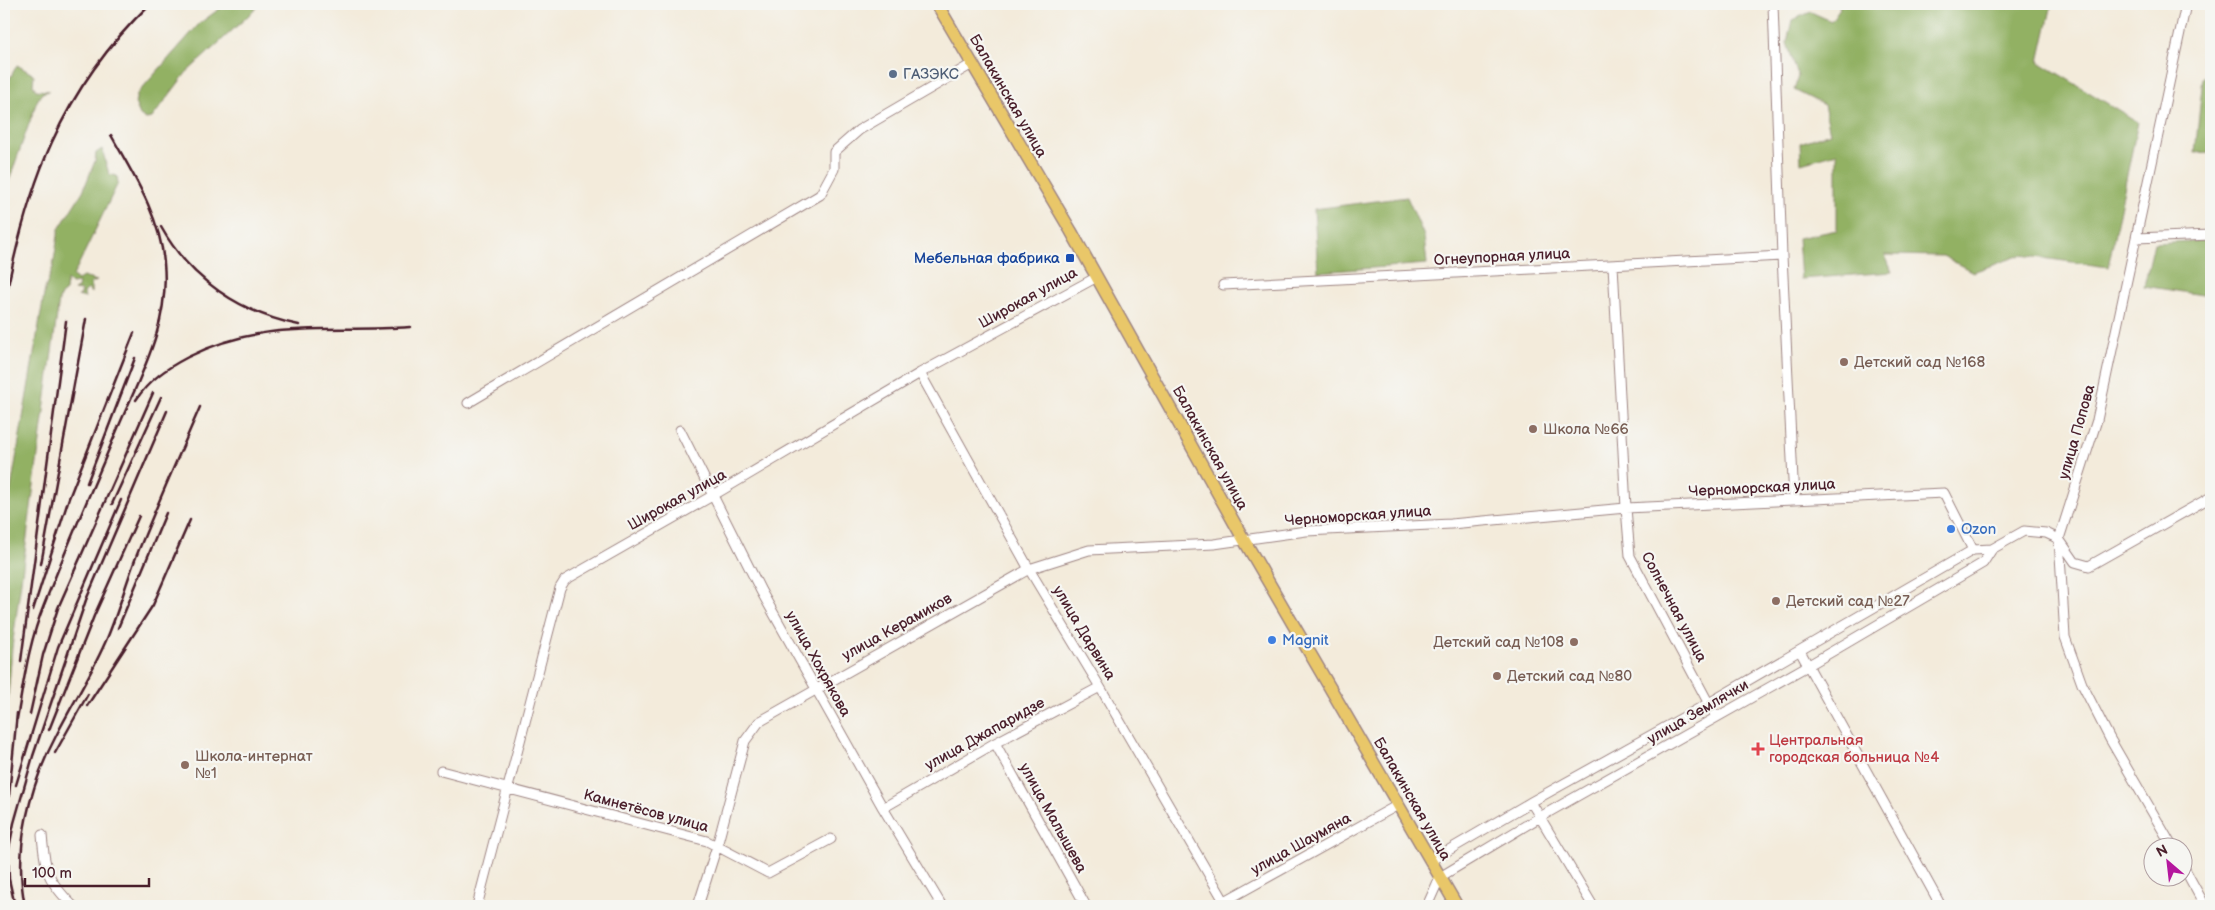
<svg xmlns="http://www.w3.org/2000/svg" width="2215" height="910" viewBox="0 0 2215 910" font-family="'Balsamiq Sans',sans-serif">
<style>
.forest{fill:#92b164;stroke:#6e6848}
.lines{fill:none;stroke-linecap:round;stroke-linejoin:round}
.minor-casing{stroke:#9e8583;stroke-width:11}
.major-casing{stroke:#9e8583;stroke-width:14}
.minor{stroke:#fff;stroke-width:9}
.major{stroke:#e9c769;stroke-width:11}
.rail{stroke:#4a1f2b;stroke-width:2.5}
.service-dot{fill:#5c6f8a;stroke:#f6f6f2;stroke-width:2}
.transit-dot{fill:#1a4fb4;stroke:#f6f6f2;stroke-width:2}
.education-dot{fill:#8d6e63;stroke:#f6f6f2;stroke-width:2}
.shop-dot{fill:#3f7fe0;stroke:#f6f6f2;stroke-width:2}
.health-dot{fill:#e0444e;stroke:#f6f6f2;stroke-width:2}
.labels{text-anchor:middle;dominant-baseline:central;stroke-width:4.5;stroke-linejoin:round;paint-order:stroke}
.service-label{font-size:15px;fill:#4e5e75;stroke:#f6f6f2;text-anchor:start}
.street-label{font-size:15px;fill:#4a1f2b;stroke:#f6f6f2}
.transit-label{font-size:15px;fill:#164399;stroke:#f6f6f2;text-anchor:end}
.education-label{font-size:15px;fill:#785e54;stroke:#f6f6f2;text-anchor:start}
.shop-label{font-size:15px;fill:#366cbe;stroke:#f6f6f2;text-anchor:start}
.health-label{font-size:15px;fill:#be3a42;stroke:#f6f6f2;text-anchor:start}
</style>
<rect width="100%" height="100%" fill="#f6f6f2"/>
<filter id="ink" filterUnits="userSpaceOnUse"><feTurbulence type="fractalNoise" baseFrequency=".02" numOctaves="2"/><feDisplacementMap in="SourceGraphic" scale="10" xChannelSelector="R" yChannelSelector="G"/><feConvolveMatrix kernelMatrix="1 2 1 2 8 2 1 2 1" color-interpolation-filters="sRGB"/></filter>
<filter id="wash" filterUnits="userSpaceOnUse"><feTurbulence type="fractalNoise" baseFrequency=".0096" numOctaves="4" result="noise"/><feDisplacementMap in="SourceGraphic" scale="20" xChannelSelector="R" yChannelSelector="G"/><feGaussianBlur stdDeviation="1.12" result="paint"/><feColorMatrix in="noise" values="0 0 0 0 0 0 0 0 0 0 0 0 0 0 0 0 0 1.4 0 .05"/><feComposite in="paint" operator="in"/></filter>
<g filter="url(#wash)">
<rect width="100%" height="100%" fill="#f3ebdb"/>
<path class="forest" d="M226,4H261L186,73L152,118L146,119L140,115L135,103L137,94L200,23Z
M1838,4H2052L2039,62L2138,122L2108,267L2021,255L1973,272L1943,256L1885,255L1892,272L1801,279L1798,238L1837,230V153L1801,163L1800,143L1830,133L1824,105L1794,90L1798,76L1787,43L1792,20L1811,12L1831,21L1840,8Z
M17,65L34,75L33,85L36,90L49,91L42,93L37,101L4,195V89Z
M2203,77L2211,78V152L2195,153Z
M102,149L109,174L117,176L118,183L73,276L78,280L83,277L97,281L91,283V293L88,289L84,293L85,298L78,296L81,295V291L74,290L78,288L79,283L71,284L67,280L66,291L61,295L59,300L12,648L4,746V529L45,289L53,267L59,229L83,191L95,161L96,153Z
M1407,197L1424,236L1427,264L1318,272L1314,209Z
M2211,240V280L2209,296L2144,286L2154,243Z"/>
</g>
<g filter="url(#ink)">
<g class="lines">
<g class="minor-casing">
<path id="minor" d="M1773,4L1782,256L1794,500
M2136,238L2211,235
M1613,265L1626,508L1630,556L1716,717
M1223,285L1782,256
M920,373L1029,569L1100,687L1227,906
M468,403L820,195L834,169V152L859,130L972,64
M680,430L761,591L883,808L942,906
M1800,651L1941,906
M995,743L1086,906
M441,771L707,841L768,873L831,839
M1531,802L1593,906
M883,808L995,743L1100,687
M42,835C45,871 47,880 73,906
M2173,848L2110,739L2082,684L2065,637L2059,539L2097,420L2186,4
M1430,861L1531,802L1709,703L1973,550L1992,549L2024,531L2046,533L2059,539L2075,562L2089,566L2211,497
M2182,864L2205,906
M477,906L560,588L565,580L712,496L920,373L1097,277
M698,906L717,846L745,741L759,722L1029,569L1089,550L1214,544L1306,531L1451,524L1626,508L1944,493L1973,550
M1216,906L1398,805
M1427,906L1440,877L1540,817L1809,665L1983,563L1992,549"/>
</g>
<g class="major-casing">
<path id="major" d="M937,4L1071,231L1244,540L1457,906"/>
</g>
<use href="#minor" class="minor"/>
<use href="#major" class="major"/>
<path class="rail" d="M161,227C190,279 240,313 299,325
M4,306C27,185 60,91 150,4
M136,400C149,380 167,368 188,357C266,318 328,333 410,327
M87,483L135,358
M112,504L161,397
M41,564L86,319
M33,610L69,498L134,333
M118,628L166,513
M21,661L66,321
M87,706L153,605L190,520
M30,714L43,655L58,608L153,393
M17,719C24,680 29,642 44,605C67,546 93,487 118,428C141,374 170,324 164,263C160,216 134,176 111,135
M49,730L94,616L139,516
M55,753L88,694
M16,785L58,647L121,500
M4,847L17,713
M15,906L9,879L8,853L14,823L33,756L86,600L167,411
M25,906C13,849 30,785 57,734C74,701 94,670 108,636C120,607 128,576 140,547C159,500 180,453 200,407"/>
</g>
</g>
<circle class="service-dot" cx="893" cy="74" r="5"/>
<rect class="transit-dot" x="1065" y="253" width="10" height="10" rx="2.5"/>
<g class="education-dot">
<circle cx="1844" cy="362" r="5"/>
<circle cx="1533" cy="429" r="5"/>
<circle cx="1776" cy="601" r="5"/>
<circle cx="1574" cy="642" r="5"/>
<circle cx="1497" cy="676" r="5"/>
<circle cx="185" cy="765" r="5"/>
</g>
<g class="shop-dot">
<circle cx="1951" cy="529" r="5"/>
<circle cx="1272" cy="640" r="5"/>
</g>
<path class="health-dot" d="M1755.5 741.5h5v5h5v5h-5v5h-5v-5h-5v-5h5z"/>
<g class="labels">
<g class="service-label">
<text x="903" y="74">ГАЗЭКС</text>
</g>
<g class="street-label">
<text transform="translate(1008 96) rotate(60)">Балакинская улица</text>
<text transform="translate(1502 257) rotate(-3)">Огнеупорная улица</text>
<text transform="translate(1028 298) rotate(-29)">Широкая улица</text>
<text transform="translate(2077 432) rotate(-74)">улица Попова</text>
<text transform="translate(1210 448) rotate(61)">Балакинская улица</text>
<text transform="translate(1762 488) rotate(-3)">Черноморская улица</text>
<text transform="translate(677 500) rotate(-29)">Широкая улица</text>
<text transform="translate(1358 516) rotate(-4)">Черноморская улица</text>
<text transform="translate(1674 607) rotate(62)">Солнечная улица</text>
<text transform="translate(897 627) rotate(-29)">улица Керамиков</text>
<text transform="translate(1084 633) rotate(59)">улица Дарвина</text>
<text transform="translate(818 664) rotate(61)">улица Хохрякова</text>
<text transform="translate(1698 712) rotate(-30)">улица Землячки</text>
<text transform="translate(985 734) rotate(-29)">улица Джапаридзе</text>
<text transform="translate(1412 799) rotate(60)">Балакинская улица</text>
<text transform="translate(646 811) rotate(15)">Камнетёсов улица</text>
<text transform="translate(1053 818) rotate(61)">улица Малышева</text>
<text transform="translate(1301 844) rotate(-29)">улица Шаумяна</text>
</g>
<g class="transit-label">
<text x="1060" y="258">Мебельная фабрика</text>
</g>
<g class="education-label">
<text x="1854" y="362">Детский сад №168</text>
<text x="1543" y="429">Школа №66</text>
<text x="1786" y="601">Детский сад №27</text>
<text x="1564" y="642" text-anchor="end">Детский сад №108</text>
<text x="1507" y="676">Детский сад №80</text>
<text x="195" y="756">Школа-интернат<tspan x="195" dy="17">№1</tspan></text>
</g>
<g class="shop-label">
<text x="1961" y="529">Ozon</text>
<text x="1282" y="640">Magnit</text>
</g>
<g class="health-label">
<text x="1769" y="740">Центральная<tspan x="1769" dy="17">городская больница №4</tspan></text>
</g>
</g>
<rect width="2215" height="910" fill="none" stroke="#f6f6f2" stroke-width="20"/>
<g transform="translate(2168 862) rotate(332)"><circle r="24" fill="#f6f6f2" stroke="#b1a0a2"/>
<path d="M0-4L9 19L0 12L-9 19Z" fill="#b5179e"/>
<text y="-8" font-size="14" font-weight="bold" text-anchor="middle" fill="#4a1f2b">N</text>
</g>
<path d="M25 878v8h124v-8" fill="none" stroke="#4a1f2b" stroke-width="2.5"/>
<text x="32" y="878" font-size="15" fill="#4a1f2b" stroke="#f6f6f2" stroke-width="4" paint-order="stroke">100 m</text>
</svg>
